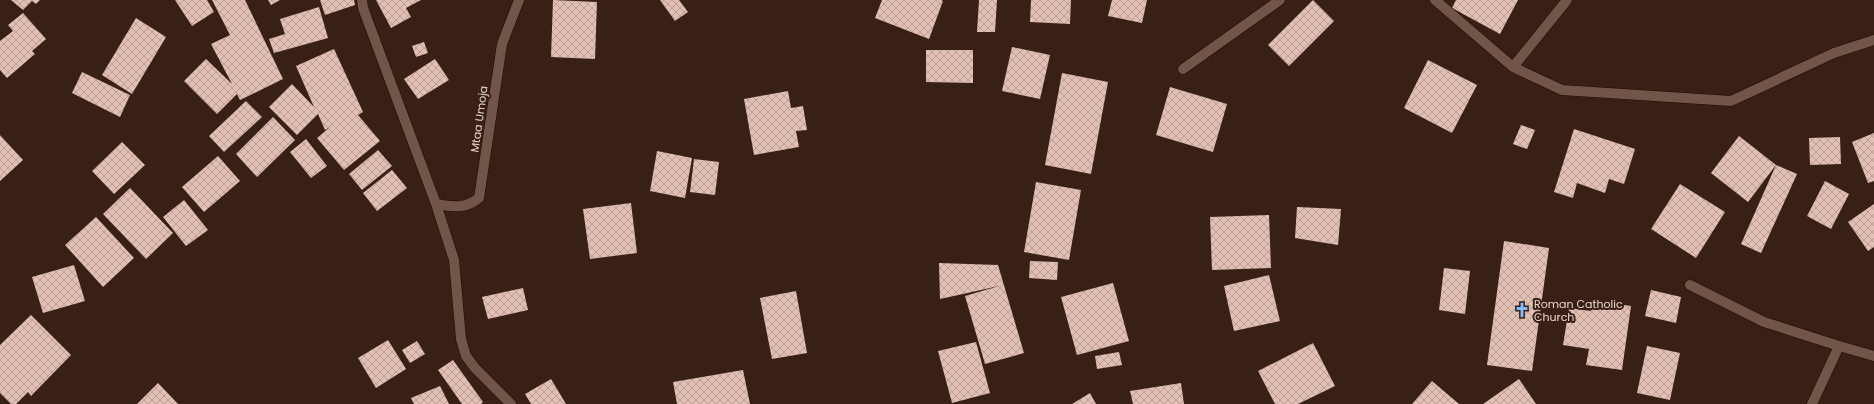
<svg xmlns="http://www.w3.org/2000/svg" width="1874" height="404" viewBox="0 0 1874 404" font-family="Poppins,sans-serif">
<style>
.building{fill:url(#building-cross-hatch)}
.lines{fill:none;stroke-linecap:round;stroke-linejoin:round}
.minor-casing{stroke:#1f0802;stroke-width:11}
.minor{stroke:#725549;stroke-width:10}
.labels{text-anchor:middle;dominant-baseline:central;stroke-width:4;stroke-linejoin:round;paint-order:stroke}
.street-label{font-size:11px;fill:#e9d7d0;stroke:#392016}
.poi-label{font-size:11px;fill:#e9d7d0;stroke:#392016;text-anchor:start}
</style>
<defs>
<pattern id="building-cross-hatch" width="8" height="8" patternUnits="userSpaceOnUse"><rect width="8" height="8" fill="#e1bfb2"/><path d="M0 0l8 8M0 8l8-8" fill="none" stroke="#ba9f95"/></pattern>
</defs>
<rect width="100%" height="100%" fill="#392016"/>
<path class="building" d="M11,0H40L36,4L32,1L23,10Z
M175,0H207L214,12L192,26Z
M212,0H245L283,79L240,100L237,94L217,114L184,81L206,59L232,84L211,44L230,35Z
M268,0H280L271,5Z
M320,0H354L355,5L325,15Z
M376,0H421L406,8L411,17L391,28Z
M553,0L597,2L595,59L551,57Z
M660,0H679L688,12L675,21Z
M882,0H941L943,1L929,39L875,18Z
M979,0H997L995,32H977Z
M1031,0H1071L1070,24L1030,22Z
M1112,0H1147L1142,23L1108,16Z
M1313,0L1334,21L1289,66L1268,45Z
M1456,0H1518L1500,34L1452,8Z
M319,7L328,38L274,53L269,39L285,34L280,19Z
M23,13L46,39L32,51L35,54L7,78L0,70V41L13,31L8,25Z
M136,18L166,37L132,94L102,75Z
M424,42L428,53L416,57L412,46Z
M1012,47L1050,55L1040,99L1002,91Z
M334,49L363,112L358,115L380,141L344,170L317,138L330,127L325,130L318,114L297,135L269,107L292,84L314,107L296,66Z
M926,50H973V83L926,82Z
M435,59L449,80L418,99L404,79Z
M1428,60L1477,85L1452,133L1404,108Z
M82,72L130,95L120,117L72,93Z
M1062,73L1108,82L1091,174L1045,165Z
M1170,87L1227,104L1213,152L1156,135Z
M788,91L791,108L803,106L807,130L796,131L799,147L754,155L744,99Z
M246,101L262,117L224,152L209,136Z
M273,117L295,140L257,177L236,154Z
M1521,125L1535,130L1527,149L1513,144Z
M1574,129L1635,149L1624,184L1609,179L1605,193L1577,183L1573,198L1554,192Z
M1874,133V181L1868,183L1852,142Z
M0,135L23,160L0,181Z
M1739,136L1776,165L1748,202L1711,173Z
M1840,137L1841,164L1810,165L1809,138Z
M306,139L327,166L311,178L290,152Z
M122,142L145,165L114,194L92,171Z
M378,150L392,166L362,190L349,174Z
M657,151L692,158L685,198L650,191Z
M218,156L240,181L204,212L182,187Z
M694,159L719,162L715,195L690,192Z
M1776,165L1797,174L1761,253L1741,244Z
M392,170L407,188L377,211L363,193Z
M1825,181L1849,194L1831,229L1807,216Z
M1036,182L1081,190L1069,260L1024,252Z
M1680,184L1725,212L1696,258L1651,229Z
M130,188L173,233L146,259L103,214Z
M184,200L208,230L186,246L163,217Z
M631,203L637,253L590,259L583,209Z
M1874,204V247L1868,251L1848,222Z
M1297,207L1341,209L1338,245L1295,238Z
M1269,215L1271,268L1212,270L1210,217Z
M96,217L134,258L103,287L65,245Z
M1504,241L1549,248L1532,371L1487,365Z
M1030,261L1058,262L1057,280L1029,278Z
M939,263L998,265L1024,353L985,364L965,296L999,286L940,299Z
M74,265L85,301L43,313L32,277Z
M1444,268L1470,271L1465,314L1439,310Z
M1269,275L1280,321L1234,331L1224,286Z
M1113,283L1129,341L1077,355L1061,297Z
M523,288L528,310L488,319L482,297Z
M1651,290L1681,297L1676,323L1645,316Z
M796,291L807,353L772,359L760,298Z
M1593,300L1631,306L1622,370L1586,365L1589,349L1563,345L1569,308L1591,311Z
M31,315L71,355L31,396L28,392L16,404H11L0,393V345Z
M388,340L406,369L376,388L358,358Z
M417,341L425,354L410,363L402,350Z
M976,342L990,393L952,403L938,351Z
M1313,343L1335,386L1298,404H1275L1258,371Z
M1647,346L1680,353L1670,400L1637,393Z
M1119,352L1122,365L1097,369L1095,356Z
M453,360L483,402L481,404H462L438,370Z
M743,370L750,404H677L673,382Z
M551,379L566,404H531L525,394Z
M1519,379L1536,404H1483Z
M1432,381L1459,404H1412Z
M158,383L178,404H137Z
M1181,383L1184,404H1133L1130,391Z
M440,386L449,404H414L411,398Z
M1090,393L1096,404H1072Z"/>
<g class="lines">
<g class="minor-casing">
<path id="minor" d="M362,0L363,8L436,204L454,260L461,339L466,356L475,368L511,404
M1435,0L1513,67L1562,90L1731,101L1834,53L1874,40
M1513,67L1567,0
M1183,69L1280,0
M436,204C453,207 465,209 479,198L502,44L519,0
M1690,285L1764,322L1839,346
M1812,404L1839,346L1874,356"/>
</g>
<use href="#minor" class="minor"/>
</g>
<defs>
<g id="church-bare" transform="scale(1.2)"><path d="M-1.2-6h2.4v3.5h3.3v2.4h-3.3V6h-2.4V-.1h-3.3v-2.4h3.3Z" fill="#83bcfb" stroke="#392016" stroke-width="2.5" paint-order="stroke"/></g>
</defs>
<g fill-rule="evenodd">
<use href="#church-bare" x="1522" y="310"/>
</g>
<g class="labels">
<g class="street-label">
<text transform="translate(479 119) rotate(-82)">Mtaa Umoja</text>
</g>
<g class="poi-label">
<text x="1534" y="304">Roman Catholic<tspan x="1534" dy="13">Church</tspan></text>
</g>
</g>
</svg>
